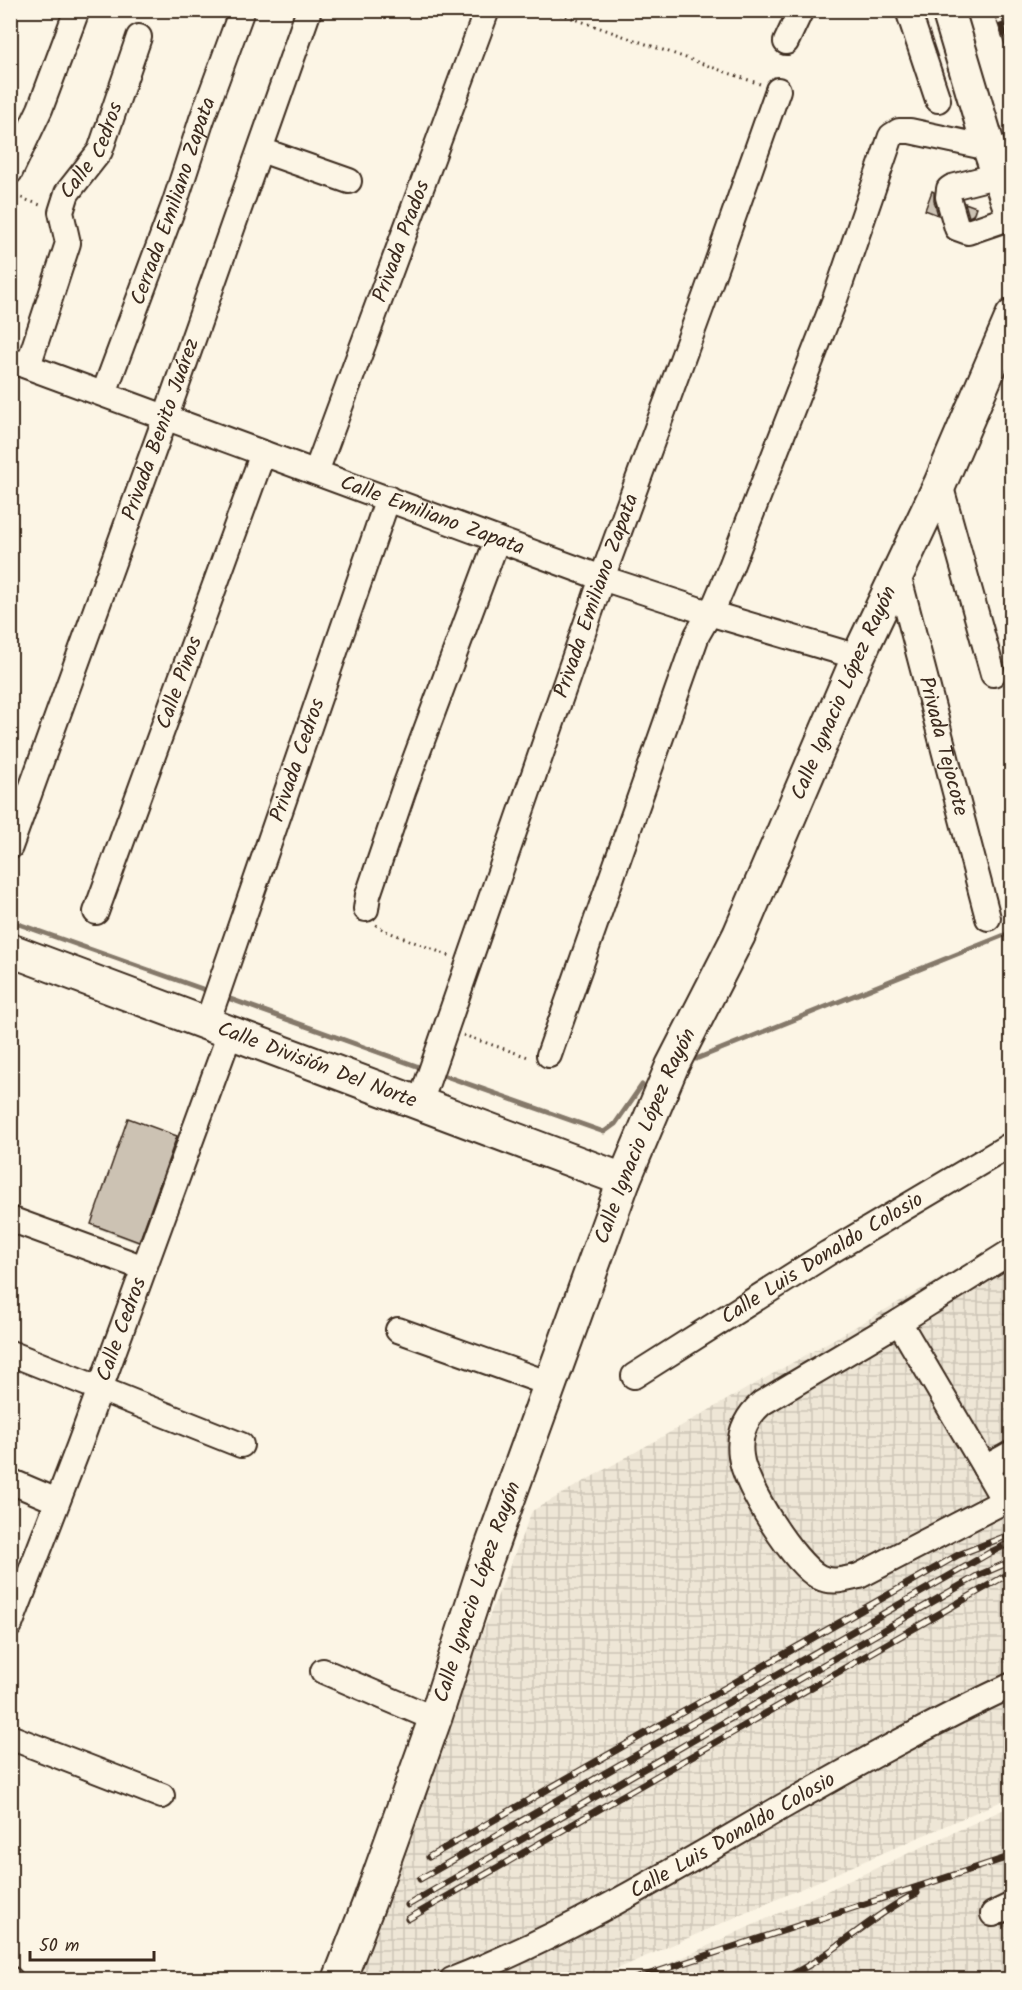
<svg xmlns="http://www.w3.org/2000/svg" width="1022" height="1990" viewBox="0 0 1022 1990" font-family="Kalam,sans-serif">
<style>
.industrial{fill:url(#industrial-grid)}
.shadow{fill:#0003}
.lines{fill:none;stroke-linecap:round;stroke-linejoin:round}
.stream{stroke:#85796b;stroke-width:5}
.building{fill:#ccc2b3;stroke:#3b2a1e;stroke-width:1.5}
.minor-casing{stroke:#3b2a1e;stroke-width:28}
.major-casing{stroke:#3b2a1e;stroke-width:36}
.path{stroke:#3b2a1e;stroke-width:3;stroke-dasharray:1.5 4.5;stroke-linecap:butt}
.minor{stroke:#fcf5e5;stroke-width:24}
.major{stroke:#fcf5e5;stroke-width:32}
.rail-casing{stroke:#3b2a1e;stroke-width:7}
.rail{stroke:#fcf5e5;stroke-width:4.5;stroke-dasharray:14;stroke-linecap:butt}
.labels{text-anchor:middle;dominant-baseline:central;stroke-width:4.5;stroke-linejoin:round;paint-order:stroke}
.street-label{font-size:21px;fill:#3b2a1e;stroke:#fcf5e5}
</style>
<defs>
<pattern id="industrial-grid" width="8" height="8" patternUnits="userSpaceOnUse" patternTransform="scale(1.5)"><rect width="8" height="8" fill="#eee6d6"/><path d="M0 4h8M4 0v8" fill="none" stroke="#cdc5b7"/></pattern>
</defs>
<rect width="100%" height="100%" fill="#fcf5e5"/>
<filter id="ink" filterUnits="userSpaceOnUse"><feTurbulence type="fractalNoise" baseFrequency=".0167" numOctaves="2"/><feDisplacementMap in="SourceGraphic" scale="12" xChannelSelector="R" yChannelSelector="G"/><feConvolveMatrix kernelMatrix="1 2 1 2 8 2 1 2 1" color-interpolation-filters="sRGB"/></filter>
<g filter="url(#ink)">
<path class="industrial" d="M1011,1238V1797L594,1979L342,1980L532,1511Z
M1011,1806V1979H636Z"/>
<path class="shadow" d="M975,208L976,211L974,218L972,219L970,216Z
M176,1138L178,1141L140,1244L94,1227L92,1224Z"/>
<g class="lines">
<path class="stream" d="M10,921L211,992
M222,996L425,1069
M696,1059L1012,932
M437,1073L604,1132L615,1124L642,1085"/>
</g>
<path class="building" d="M932,191L934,192V201L938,215L925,210Z
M965,203L976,207L973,215L969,217Z
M128,1118L177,1136L139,1242L91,1224Z"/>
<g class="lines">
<g class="minor-casing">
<g id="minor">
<path d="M908,10L938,100"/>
<path d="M786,42L801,10"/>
<path d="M261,150L349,181"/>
<path d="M10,172L40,109L77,10"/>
<path d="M999,175L952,187L949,189L948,197L957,228L968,232L1012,217"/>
<path id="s1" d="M10,360L602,578L709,613L858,657"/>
<path id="s2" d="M28,366L68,243L61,212L67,193L100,151L139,37"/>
<path id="s3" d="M104,393L174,205L202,119L242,10"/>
<path id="s4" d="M316,472L487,10"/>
<path d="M940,484L993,674"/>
<path id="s5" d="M898,574L988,918"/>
<path id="s6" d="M10,847L166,416L309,10"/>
<path d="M366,909L368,895L404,789L497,540"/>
<path id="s7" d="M96,912L263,453"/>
<path id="s8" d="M207,1023L388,498"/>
<path d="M549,1055L697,635L716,602L730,569L835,299L891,136L899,131H910L989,148"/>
<path id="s9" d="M420,1103L602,578L705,297L778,90"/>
<path d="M10,1219L144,1268"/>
<path d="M1012,1251L899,1322L762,1403C746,1417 738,1435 741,1456C744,1485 794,1564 819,1577C833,1584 845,1579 859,1576L1004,1501L1012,1500"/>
<path d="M899,1322L985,1468"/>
<path d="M398,1330L550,1384"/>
<path d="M10,1353L241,1445"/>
<path id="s10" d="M634,1376L828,1253L1012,1144"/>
<path d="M10,1481L57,1501"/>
<path d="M1004,1501L985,1468L1012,1453"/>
<path id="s11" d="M10,1625L79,1446L230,1033"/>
<path d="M323,1671L435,1719"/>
<path d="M10,1737L162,1796"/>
<path d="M993,1914L1012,1905"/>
<path d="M10,1979L11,1980"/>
<path id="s12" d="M452,1980C568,1934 675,1869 782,1807C858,1764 933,1722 1012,1685"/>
</g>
</g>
<g class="major-casing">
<g id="major">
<path d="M948,10L989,148L1012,214"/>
<path id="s13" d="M10,950L624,1180"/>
<path id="s14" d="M339,1980L369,1903L435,1719L484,1567L624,1180L672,1066L739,935L858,657L940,484L1012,316"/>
</g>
</g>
<path class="path" d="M549,10L760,84
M10,194L43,206
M376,925L386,931L450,956
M463,1035L531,1058"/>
<use href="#minor" class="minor"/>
<use href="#major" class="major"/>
<g class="rail-casing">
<path id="rail" d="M996,10L1012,56
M429,1857L958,1555L1009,1535
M420,1879L991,1552L1012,1542
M408,1905L977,1576L1012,1561
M408,1919L1012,1572
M632,1980L1012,1856
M780,1980C830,1959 868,1917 917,1893"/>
</g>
<use href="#rail" class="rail"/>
</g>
</g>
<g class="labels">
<g class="street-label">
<text stroke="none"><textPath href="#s2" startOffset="231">Calle Cedros</textPath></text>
<text stroke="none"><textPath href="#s3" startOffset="204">Cerrada Emiliano Zapata</textPath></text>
<text stroke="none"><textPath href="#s4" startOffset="246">Privada Prados</textPath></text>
<text stroke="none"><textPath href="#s6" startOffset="444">Privada Benito Juárez</textPath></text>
<text stroke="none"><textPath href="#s1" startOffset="450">Calle Emiliano Zapata</textPath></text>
<text stroke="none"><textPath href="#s9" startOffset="537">Privada Emiliano Zapata</textPath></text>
<text stroke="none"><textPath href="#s7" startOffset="244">Calle Pinos</textPath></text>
<text stroke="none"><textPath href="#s14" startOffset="1384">Calle Ignacio López Rayón</textPath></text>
<text stroke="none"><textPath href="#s5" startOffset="178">Privada Tejocote</textPath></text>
<text stroke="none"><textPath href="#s8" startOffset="278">Privada Cedros</textPath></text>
<text stroke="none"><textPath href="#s13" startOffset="328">Calle División Del Norte</textPath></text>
<text stroke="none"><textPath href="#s14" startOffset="898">Calle Ignacio López Rayón</textPath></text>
<text stroke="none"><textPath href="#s10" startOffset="222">Calle Luis Donaldo Colosio</textPath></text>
<text stroke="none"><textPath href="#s11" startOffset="316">Calle Cedros</textPath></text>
<text stroke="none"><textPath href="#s14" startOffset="412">Calle Ignacio López Rayón</textPath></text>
<text stroke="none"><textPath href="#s12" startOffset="316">Calle Luis Donaldo Colosio</textPath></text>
</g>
</g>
<rect width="1022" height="1990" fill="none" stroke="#fcf5e5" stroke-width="36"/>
<rect x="18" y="18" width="986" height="1954" fill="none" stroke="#3b2a1e" stroke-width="2" filter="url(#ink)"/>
<path d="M30 1951v9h124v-9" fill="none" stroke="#3b2a1e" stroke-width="3"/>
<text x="39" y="1951" font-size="18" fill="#3b2a1e" stroke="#fcf5e5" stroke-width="4.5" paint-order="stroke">50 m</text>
</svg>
